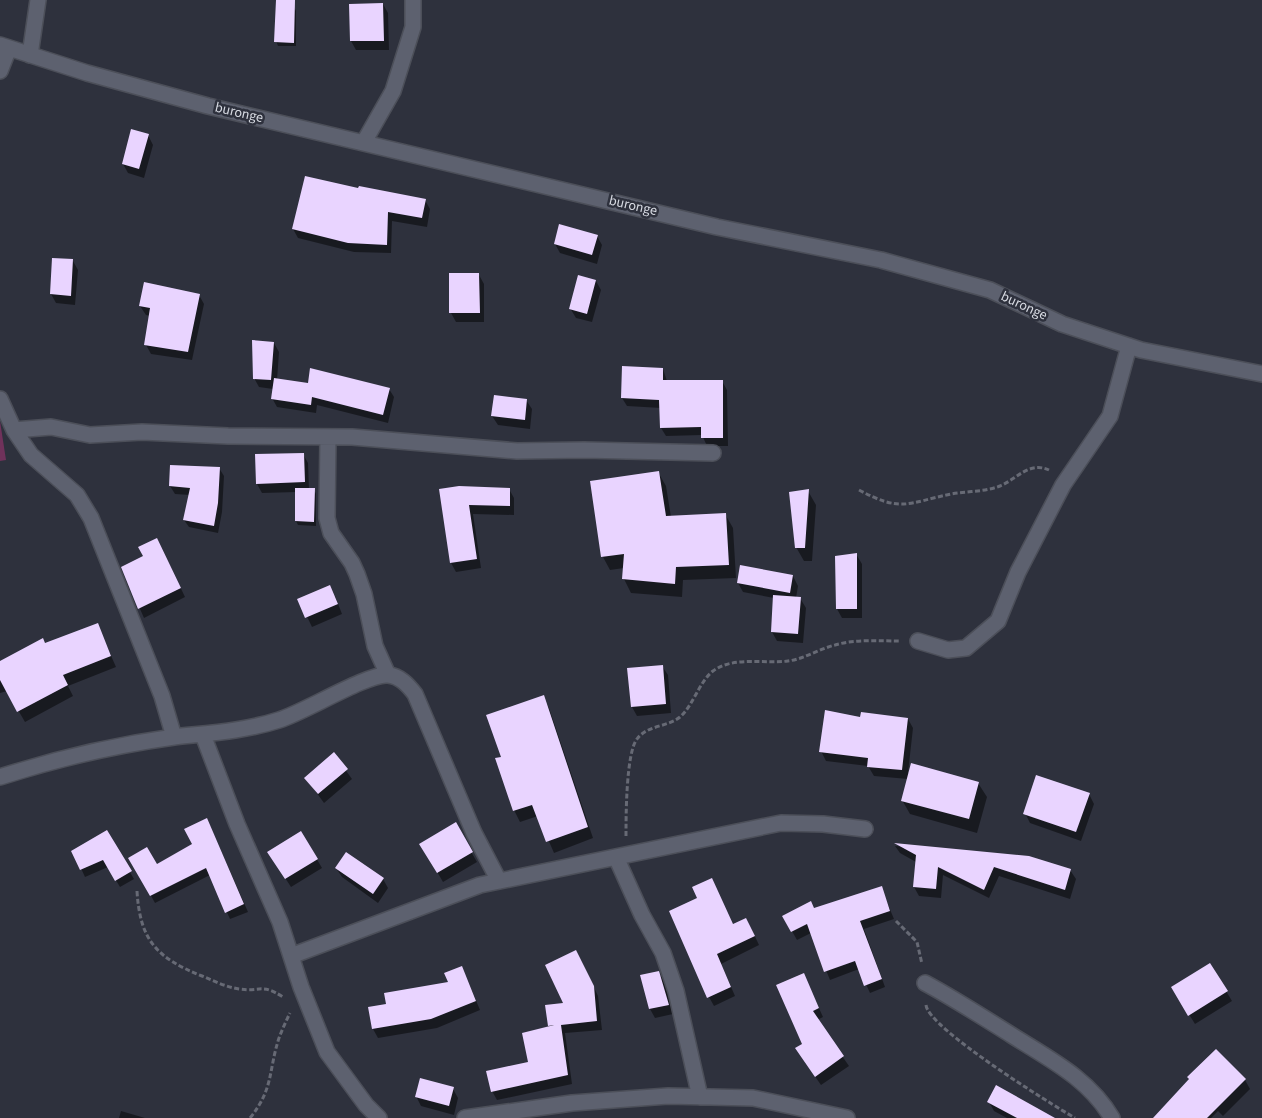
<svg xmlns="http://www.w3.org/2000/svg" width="1262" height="1118" viewBox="0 0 1262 1118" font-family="'Source Sans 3',sans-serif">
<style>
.park{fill:#70325b}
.shadow{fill:#0007}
.building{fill:#e9d4ff}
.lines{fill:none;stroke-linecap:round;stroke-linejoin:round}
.minor-casing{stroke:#4c4f59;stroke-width:18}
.path{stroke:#676a75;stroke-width:3;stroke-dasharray:5 2.5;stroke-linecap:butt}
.minor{stroke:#5d616f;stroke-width:15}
.labels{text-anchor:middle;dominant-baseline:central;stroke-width:5;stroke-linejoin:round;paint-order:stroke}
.street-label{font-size:14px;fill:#d8dbe3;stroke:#2e313d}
</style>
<rect width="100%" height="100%" fill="#2e313d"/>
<path class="park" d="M0,421L6,460L0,461Z"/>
<path class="shadow" d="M383,4L388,13L389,50H356L351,41Z
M294,7L296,11V46H278L276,41Z
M148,135L153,145L144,178L128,173L123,164Z
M359,190L425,200L430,209L427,227L392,221L391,253L354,252L298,238L293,229Z
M597,236L602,245L597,264L560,253L555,244Z
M53,259L73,261L78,270L75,305L56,303L51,294Z
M450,275H479L484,284V322H456L451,313Z
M596,281L601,290L592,322L576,318L570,308Z
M199,295L204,304L192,360L151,354L146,345L150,316L146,315L140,306Z
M274,343L279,352L277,380L309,385L389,389L394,397L388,423L317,405L316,413L277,407L272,398L273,389L259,387L254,378Z
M663,369L667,381H722L727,390L728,446H707L702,435L666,436L661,428V408L627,406L622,398Z
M526,400L532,409L530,429L498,425L492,416Z
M303,454L308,463L309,489H314L316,494V526L298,525L296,521L297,492L262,493L257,484Z
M219,468L224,476L222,512L218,533L189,527L184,520L190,495L175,494L170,486Z
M658,472L666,486L671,517L725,514L733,528L736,578L683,580L682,597L631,593L624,579V568L610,570L603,557Z
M509,489L514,498V515L473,514L481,568L456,572L451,563L440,490Z
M808,491L816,505L812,561H804L796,547Z
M162,549L185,597L144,618L122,568Z
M856,554L862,564V618H842L837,609V557Z
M793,576L798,586L796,598H800L806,608L803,643L777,641L772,632L774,598L743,592L738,583Z
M335,596L342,614L312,627L299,600Z
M97,624L116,667L68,686L73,696L25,722L7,691L0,693V662Z
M662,666L668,675L671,713L637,716L632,707Z
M543,697L549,708L593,838L554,853L538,816L520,822L514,810L502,757Z
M861,719H908L913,728L908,773L978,783L987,797L977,833L910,814L902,800L908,779L874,776L868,766L826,761L821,751Z
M334,754L352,779L324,803L306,778Z
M1089,794L1094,804L1081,841L1030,823L1025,813Z
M207,819L248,912L230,919L210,875L155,903L130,858L156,865L193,844Z
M455,824L477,862L443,882L421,844Z
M106,832L134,879L120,887L108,867L85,877L73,851Z
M301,832L322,868L291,887L274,861Z
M895,846L1029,857L1070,870L1076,879L1070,899L999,876L989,898L943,875L941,898L919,896L914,887L916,862L900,853Z
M336,868L383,879L388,888L378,903L342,877Z
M712,879L733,926L751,928L759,945L721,964L735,996L714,1006L709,997L698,899Z
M881,888L894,919L864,929L885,987L870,993L859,969L830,980L811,933L797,940L784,917L814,909Z
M581,960L598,996L602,1030L565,1033L572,1084L497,1100L492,1091L530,1063L550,1028L549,1026L565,1004Z
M1210,964L1232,1001L1195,1024L1172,987Z
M462,967L480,1010L437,1028L378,1038L373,1029L388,1005L450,983Z
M658,972L664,981L673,1014L655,1018L650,1009L642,976Z
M808,984L823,1017L817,1020L849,1066L821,1085L802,1058Z
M1216,1050L1245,1080L1250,1089L1223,1116L1218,1111L1211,1118H1154Z
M453,1089L458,1098L454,1115L421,1106L416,1096Z
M989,1102L1052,1118H1007L994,1111Z
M121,1111L145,1118H119Z"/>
<path class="building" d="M276,0H295L294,43L274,42Z
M383,3L384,41H350L349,4Z
M131,129L149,134L139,169L122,164Z
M305,176L358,188L359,186L426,199L422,218L388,212L387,245L348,243L292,229Z
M559,224L598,235L592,255L554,244Z
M52,258L73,259L71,296L50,294Z
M449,273H479L480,313H449Z
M578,275L596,280L587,314L569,309Z
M144,282L200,294L188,352L144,345L150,308L139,306Z
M252,340L274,342L271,380L253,379Z
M622,366L663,368V380H723V438H701V427L660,428L659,400L621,398Z
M310,368L390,388L383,415L312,397L311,405L271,399L274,378L308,383Z
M494,395L527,399L525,420L491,416Z
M304,453L305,482L256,484L255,454Z
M170,465L220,467L218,503L214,526L183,520L190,488L169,486Z
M659,471L666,516L726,513L729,565L676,567L675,584L622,579L624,554L601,557L590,481Z
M459,486L510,488V506L469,505L477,559L450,563L439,489Z
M295,488H315L314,522L295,521Z
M809,489L805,548H795L789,492Z
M157,538L181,588L138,609L121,567L143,556L138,547Z
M857,553V609H836L835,556Z
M740,565L793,575L790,593L737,583Z
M330,585L338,604L305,618L297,599Z
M773,595L801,597L798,634L771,632Z
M98,623L111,656L63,675L68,685L17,712L0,680V661L43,638L45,643Z
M663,665L666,704L631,707L627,668Z
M544,695L588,827L546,842L532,805L513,811L495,758L501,757L486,715Z
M825,710L860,717L861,712L908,718L902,770L867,767L868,758L819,752Z
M334,752L348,769L318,794L304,778Z
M911,763L979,782L969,819L901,801Z
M1036,775L1090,793L1076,832L1023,814Z
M207,818L244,904L225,913L206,868L150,896L128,858L147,847L157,864L192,844L184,829Z
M456,822L473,852L437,873L419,844Z
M107,830L132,871L115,881L103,860L80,870L71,851Z
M301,831L318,859L285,879L267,852Z
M894,843L1029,856L1071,869L1065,890L994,867L984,890L938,867L936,889L913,887L916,855Z
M346,852L384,878L373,894L335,868Z
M712,878L733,924L746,918L755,936L717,954L731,987L707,998L669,911L697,898L692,887Z
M882,886L890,911L860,921L882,979L864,986L855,961L824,972L807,924L791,932L782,916L811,901L814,908Z
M576,950L594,986L597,1021L561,1025L568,1075L491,1092L486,1071L528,1062L522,1033L554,1025L548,1026L545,1005L563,1003L545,965Z
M1210,963L1228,991L1188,1016L1171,987Z
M462,966L476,1001L431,1019L372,1029L368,1007L386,1004L384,993L448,982L444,973Z
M659,971L669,1005L649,1009L640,975Z
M804,973L819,1008L813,1011L844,1056L815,1077L795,1048L802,1044L776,985Z
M1216,1049L1246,1079L1207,1118H1153L1189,1079L1187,1077Z
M420,1078L454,1087L449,1106L415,1097Z
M996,1085L1055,1118H1017L987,1102Z"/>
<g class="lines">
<g class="minor-casing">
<path id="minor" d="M0,45L87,73L208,106L717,227L881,260L990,290L1062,324L1141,350L1262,374
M30,55L38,0
M0,71L9,48
M364,142L393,91L413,27V0
M0,399L14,430L31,455L77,495L91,518L162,696L174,737
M14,430L51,427L90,435L142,432L228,436L352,437L517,451L584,450L713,453
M328,437L327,518L331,533L352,563L357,574L364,594L375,646L388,675
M918,641L948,650L966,648L998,621L1018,572L1063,485L1110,416L1129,346
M203,735L237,824L280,922L301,987L327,1052L366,1105L379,1118
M0,777C56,759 116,745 174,737C210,733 245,731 279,720C305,712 368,673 388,675C400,676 408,685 415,694L474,833L499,881
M616,857L642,915L663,953L676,991L700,1097
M291,956L480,885L781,823L823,824L865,829
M925,983C955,999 984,1018 1013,1036C1051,1060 1089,1079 1112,1118
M465,1118L572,1103L668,1096L753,1098L847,1118"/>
</g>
<path class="path" d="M859,490C902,513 907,503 951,494C967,491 985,492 1000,486C1017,479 1029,461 1049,470
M626,836C626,817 626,753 637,739C647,725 668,727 680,717C693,706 699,682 713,671C733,656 765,664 788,661C804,659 819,649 835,645C855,639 879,641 899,641
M137,891C140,941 157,958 202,976C214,981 226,987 239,989C261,992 261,983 283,997
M896,921L917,942L922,964
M926,1005C928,1028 1051,1104 1075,1118
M250,1118C274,1088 268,1072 279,1038C282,1030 286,1021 290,1013"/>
<use href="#minor" class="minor"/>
</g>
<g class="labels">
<g class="street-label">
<text transform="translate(239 113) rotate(13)">buronge</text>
<text transform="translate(633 206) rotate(13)">buronge</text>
<text transform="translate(1024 306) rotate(25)">buronge</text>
</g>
</g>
</svg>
